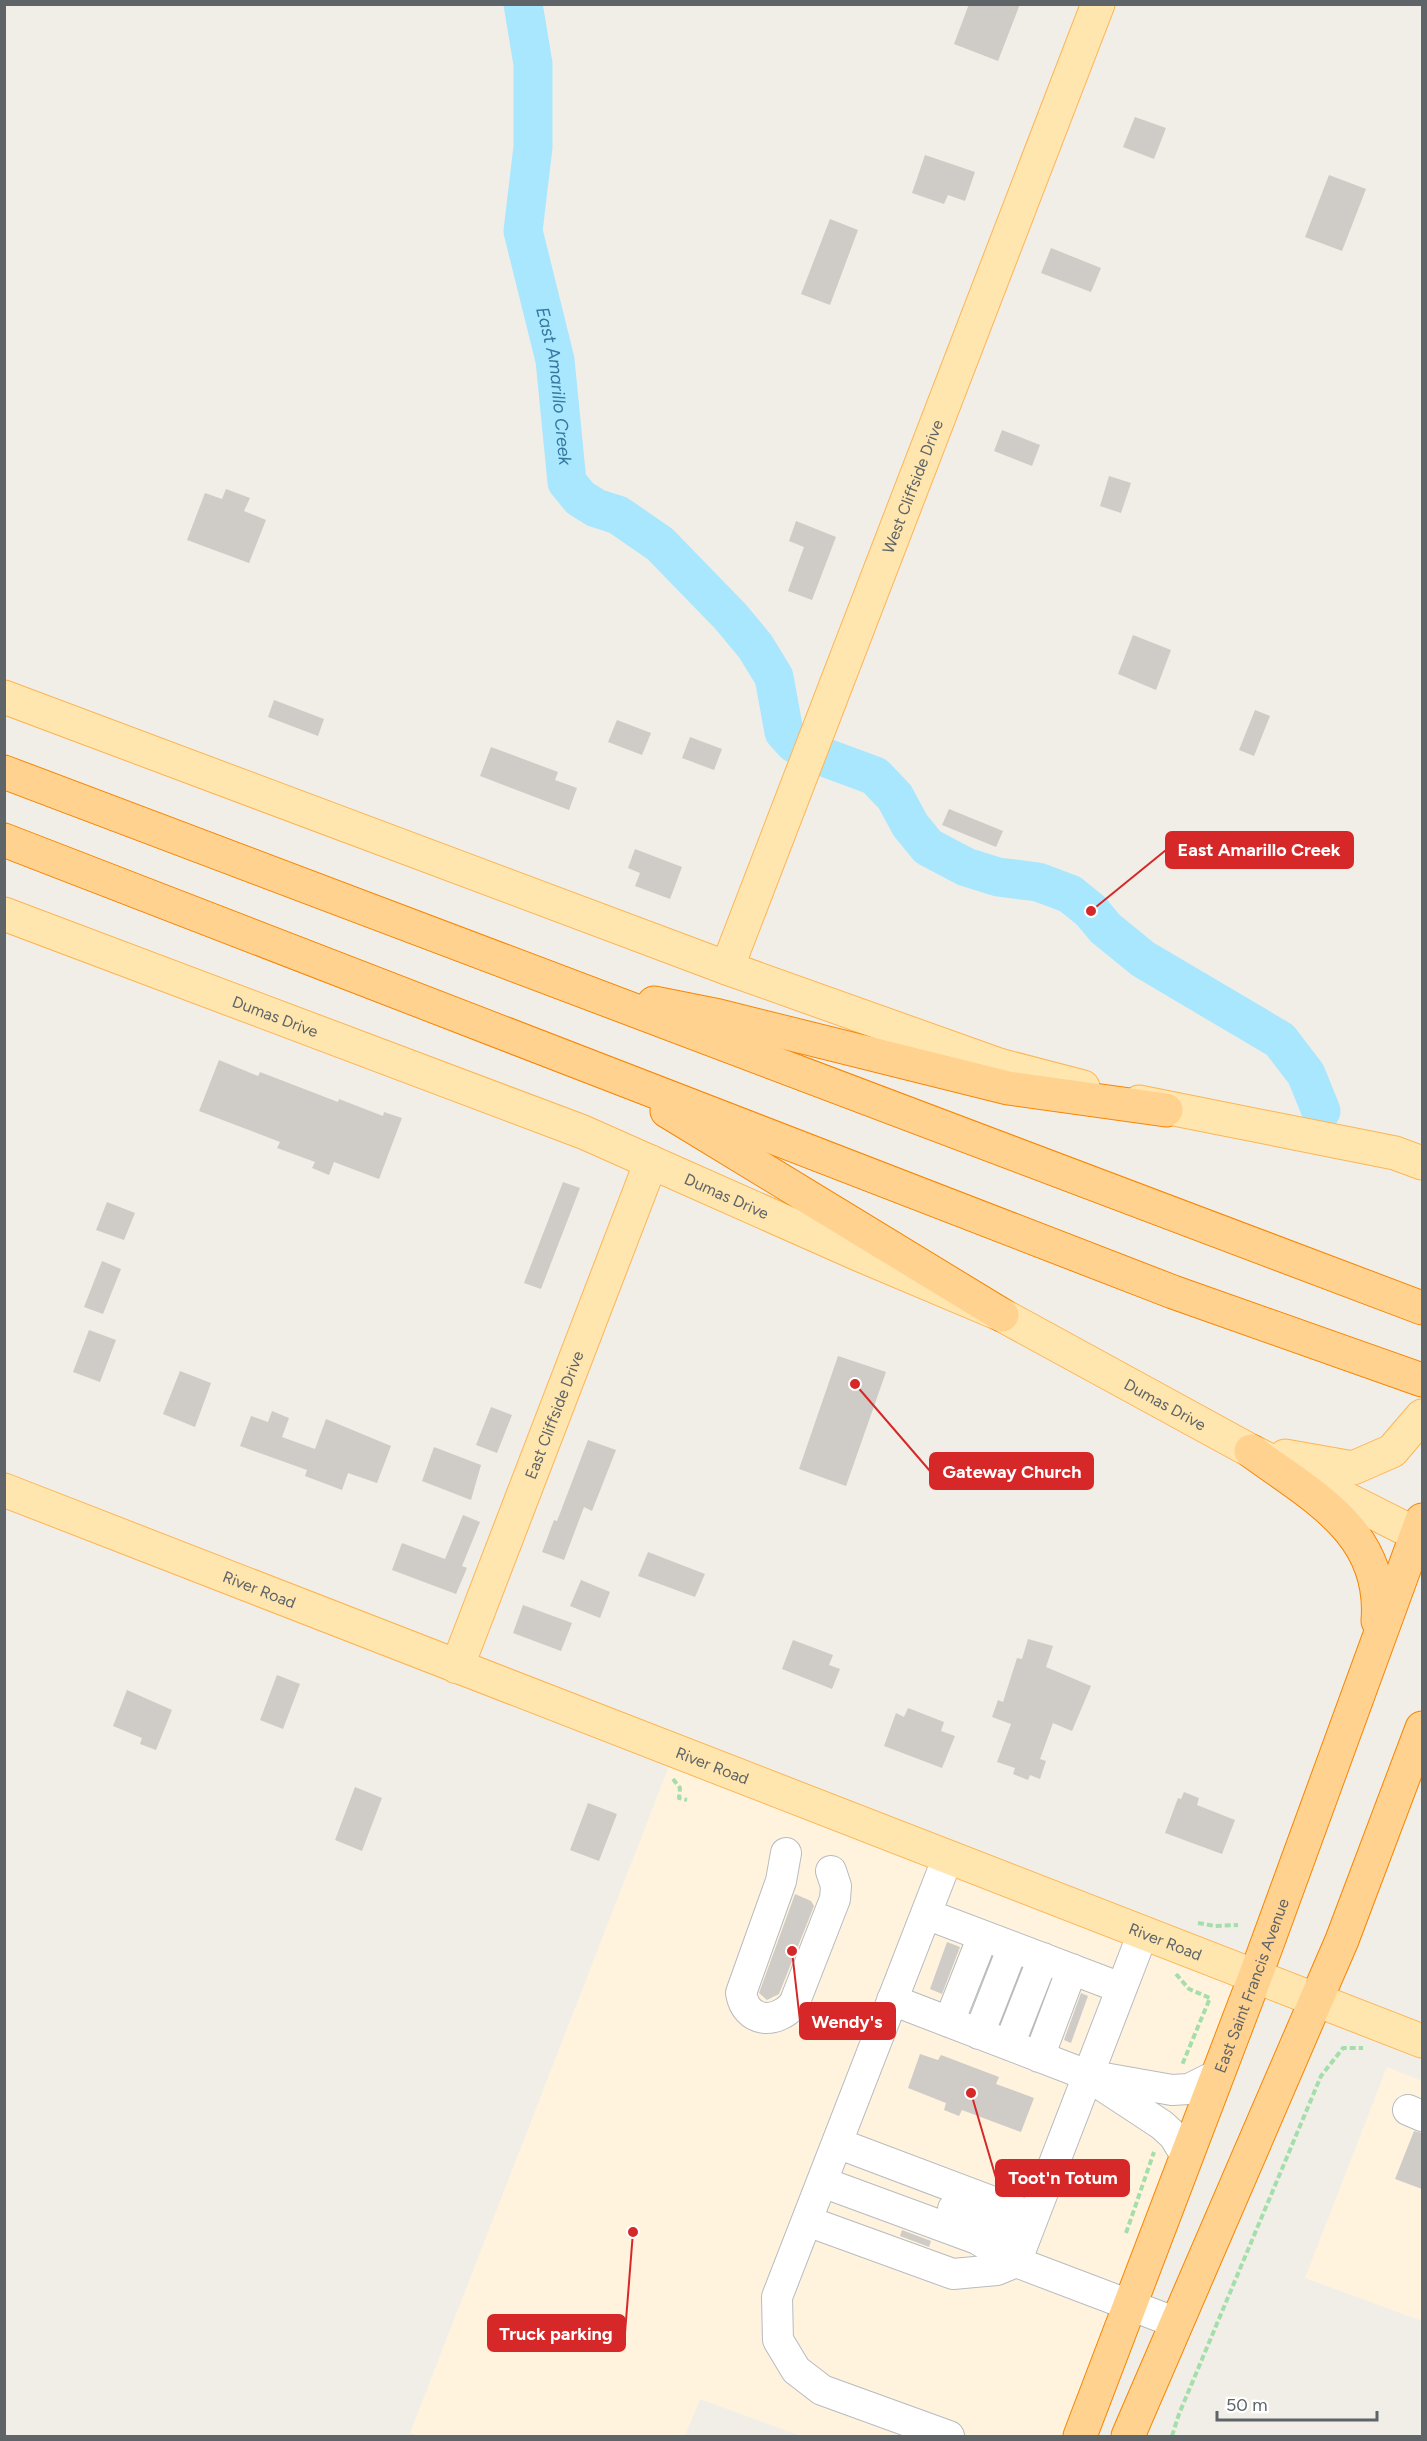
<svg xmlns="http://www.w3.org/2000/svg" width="1427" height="2441" viewBox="0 0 1427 2441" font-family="Figtree,sans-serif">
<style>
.commercial{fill:#fff3de}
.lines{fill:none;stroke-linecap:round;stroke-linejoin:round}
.river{stroke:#a9e7ff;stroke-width:39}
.building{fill:#cfcbc6}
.minor-casing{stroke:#b7bbbe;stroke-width:32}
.major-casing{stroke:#feb454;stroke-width:35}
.highway-casing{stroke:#f88500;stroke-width:35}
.path{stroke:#a4deaa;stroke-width:4;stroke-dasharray:6 3;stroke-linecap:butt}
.minor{stroke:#fff;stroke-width:30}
.major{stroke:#ffe6ae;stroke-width:33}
.highway{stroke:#ffd290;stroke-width:33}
.labels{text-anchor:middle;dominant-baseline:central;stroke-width:4.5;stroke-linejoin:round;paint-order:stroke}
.street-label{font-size:16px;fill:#5e6468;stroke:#fff}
.water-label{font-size:18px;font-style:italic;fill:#3478a0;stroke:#fff}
.leader{fill:none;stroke:#d62828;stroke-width:2}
.callout-dot{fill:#d62828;stroke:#fff;stroke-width:2}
.callout{fill:#d62828;stroke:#d62828;stroke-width:2}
.callout-label{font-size:18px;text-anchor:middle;font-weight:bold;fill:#fff}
</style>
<rect width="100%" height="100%" fill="#f1eee7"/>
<path class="commercial" d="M671,1761L1242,1988L1070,2436H801L700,2399L685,2436H418L410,2433Z
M1387,2067L1422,2081V2321L1305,2278Z"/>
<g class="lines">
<g class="river">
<path id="s1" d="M523,4L533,64V147L523,231L555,360L567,482L580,498L596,508L618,515L660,544L730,616L755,646L774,677L784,732L794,743"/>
<path d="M821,756L875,776L895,797L910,825L928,847L966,867L998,877L1038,882L1070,894L1091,911L1105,928L1143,959L1280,1040L1306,1074L1321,1111"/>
</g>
</g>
<path class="building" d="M969,4H1020L998,61L954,44Z
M1135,117L1166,128L1154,159L1123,147Z
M925,155L975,172L965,201L948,195L944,204L912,193Z
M1329,175L1366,189L1342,251L1305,237Z
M830,219L858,230L830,305L801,294Z
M1051,248L1101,268L1091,292L1041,273Z
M1002,430L1040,445L1032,466L994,451Z
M1109,476L1131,483L1121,513L1100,506Z
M226,489L250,498L244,511L266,520L249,563L187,540L205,493L222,499Z
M796,521L836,537L812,600L788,591L804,547L789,541Z
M1133,635L1171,650L1156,690L1118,674Z
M274,700L324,719L318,736L268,717Z
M1255,710L1270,716L1254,756L1239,750Z
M617,720L651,733L642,755L608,742Z
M690,737L722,749L714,770L682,758Z
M491,747L558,772L555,780L577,788L569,810L480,776Z
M949,809L1003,831L996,847L942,825Z
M635,849L682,867L670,899L635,886L640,873L628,868Z
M219,1060L258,1076L260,1072L338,1102L339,1099L383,1116L384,1112L402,1118L379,1179L334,1162L329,1175L312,1168L315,1162L277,1148L280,1142L199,1111Z
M563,1182L580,1188L541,1289L524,1283Z
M107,1202L135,1213L124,1240L96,1230Z
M102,1261L121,1269L103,1314L84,1307Z
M89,1330L116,1340L100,1382L73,1372Z
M838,1356L886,1372L846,1486L799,1469Z
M180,1371L211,1383L195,1427L163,1414Z
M491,1407L512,1415L497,1453L476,1445Z
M272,1411L289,1418L282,1437L315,1449L326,1419L391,1446L377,1483L348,1473L342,1490L305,1476L307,1470L240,1446L251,1416L268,1422Z
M588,1440L616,1450L592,1511L584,1507L564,1560L542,1552L554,1520L557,1521Z
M434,1447L481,1465L471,1500L422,1481Z
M463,1515L480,1522L462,1566L467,1568L456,1594L392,1570L402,1543L445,1559Z
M648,1552L705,1574L695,1597L638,1576Z
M581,1580L610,1592L600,1618L570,1606Z
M523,1605L572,1623L561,1651L513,1633Z
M1028,1639L1053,1646L1046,1667L1091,1686L1072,1731L1053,1723L1040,1759L1046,1761L1040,1779L1030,1775L1028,1780L1013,1774L1015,1768L997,1762L1011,1724L992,1717L998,1700L1003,1702L1017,1658L1022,1659Z
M793,1640L833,1655L829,1665L840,1669L832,1689L782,1669Z
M277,1675L300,1684L283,1729L260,1720Z
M127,1690L172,1710L156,1750L140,1744L142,1738L113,1726Z
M908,1708L944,1722L941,1731L955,1736L942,1768L884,1746L896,1713L904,1717Z
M355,1787L382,1798L362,1851L335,1840Z
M1184,1792L1199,1798L1197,1805L1235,1820L1222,1854L1165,1833L1178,1798L1181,1799Z
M588,1803L617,1814L599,1861L570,1850Z
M795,1894L811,1901L814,1906L779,1994L767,2000L759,1993Z
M947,1942L960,1947L942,1994L930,1989Z
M1081,1993L1088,1996L1071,2043L1064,2040Z
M920,2054L938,2060L941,2055L999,2077L996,2084L1034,2098L1021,2132L962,2110L959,2116L944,2110L946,2103L908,2088Z
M1414,2131L1422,2133V2189L1395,2179Z
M902,2230L931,2241L929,2247L900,2236Z"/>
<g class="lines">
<g class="minor-casing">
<path id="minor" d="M786,1853L781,1881L741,1993C746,2023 776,2025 794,2004L835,1899L836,1886L831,1871
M948,1857L777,2297L778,2340L796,2370L822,2390L949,2436
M926,1914L1121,1988
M1143,1933L1016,2262L1177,2323
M892,2000L1087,2075L1172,2090L1189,2089L1217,2075
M949,2022L983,1936
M979,2034L1013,1947
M1009,2045L1043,1958
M1039,2057L1072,1969
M1092,2079L1162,2125L1174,2136L1186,2156
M1408,2110L1422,2116
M837,2143L1033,2217
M822,2182L977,2239L1016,2262
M953,2209L1026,2236
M807,2221L953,2274L997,2270L1016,2262"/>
</g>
<g class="major-casing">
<g id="major">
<path d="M4,697L727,968L999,1065L1083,1087"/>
<path id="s2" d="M4,914L583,1132L860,1255L1002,1315L1251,1451L1422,1537"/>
<path id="s3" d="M727,968L1098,4"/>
<path d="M1139,1102L1395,1153L1422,1163"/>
<path d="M1285,1456L1353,1468L1392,1451L1422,1416"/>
<path id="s4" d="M4,1490L1422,2041"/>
<path id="s5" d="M457,1667L651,1162"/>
</g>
</g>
<g class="highway-casing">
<g id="highway">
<path d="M4,772L1422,1308"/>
<path d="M4,840L1173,1292L1422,1380"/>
<path d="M654,1003L719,1016L1008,1088L1166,1110"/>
<path d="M667,1111L1002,1315"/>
<path d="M1251,1451C1313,1497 1385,1532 1378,1621"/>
<path id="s6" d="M1080,2436L1255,1977L1422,1520"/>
<path d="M1128,2436L1342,1940L1422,1728"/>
</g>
</g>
<path class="path" d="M673,1779L680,1788L679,1798L687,1800
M1198,1923L1215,1926L1238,1925
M1176,1974L1189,1989L1210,1998L1182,2065
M1126,2233L1154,2152
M1172,2436L1179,2414L1321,2076L1343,2048H1363"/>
<use href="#minor" class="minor"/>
<use href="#major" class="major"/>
<use href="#highway" class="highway"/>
</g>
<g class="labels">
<g class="street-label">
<text stroke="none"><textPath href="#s3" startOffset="516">West Cliffside Drive</textPath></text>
<text stroke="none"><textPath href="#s2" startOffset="290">Dumas Drive</textPath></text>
<text stroke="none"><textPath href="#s2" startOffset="776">Dumas Drive</textPath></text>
<text stroke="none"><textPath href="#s2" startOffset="1262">Dumas Drive</textPath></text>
<text stroke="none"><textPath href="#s5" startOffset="270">East Cliffside Drive</textPath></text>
<text stroke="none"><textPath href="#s4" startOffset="274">River Road</textPath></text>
<text stroke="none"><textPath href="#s4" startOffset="760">River Road</textPath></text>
<text stroke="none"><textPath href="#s4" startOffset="1246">River Road</textPath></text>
<text stroke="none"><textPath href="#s6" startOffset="482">East Saint Francis Avenue</textPath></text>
</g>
<g class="water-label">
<text stroke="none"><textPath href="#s1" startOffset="387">East Amarillo Creek</textPath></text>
</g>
</g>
<path class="leader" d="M1091 911L1166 850M855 1384L930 1471M792 1951L800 2021M971 2093L996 2178M633 2232L625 2333"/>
<g class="callout-dot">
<circle cx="1091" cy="911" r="6"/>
<circle cx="855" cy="1384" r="6"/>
<circle cx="792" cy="1951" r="6"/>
<circle cx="971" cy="2093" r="6"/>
<circle cx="633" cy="2232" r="6"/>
</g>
<g class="callout">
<rect x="1166" y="832" width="187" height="36" rx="6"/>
<rect x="930" y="1453" width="163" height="36" rx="6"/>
<rect x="800" y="2003" width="95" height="36" rx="6"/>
<rect x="996" y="2160" width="133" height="36" rx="6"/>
<rect x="488" y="2315" width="137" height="36" rx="6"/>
</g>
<g class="callout-label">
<text x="1259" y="856">East Amarillo Creek</text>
<text x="1012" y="1478">Gateway Church</text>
<text x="847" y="2028">Wendy's</text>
<text x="1063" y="2184">Toot'n Totum</text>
<text x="556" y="2340">Truck parking</text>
</g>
<rect width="1427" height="2441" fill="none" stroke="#5e6468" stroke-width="12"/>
<path d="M1217 2411v9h160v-9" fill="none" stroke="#5e6468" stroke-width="3"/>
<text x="1226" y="2411" font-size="18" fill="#5e6468" stroke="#ffffff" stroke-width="4.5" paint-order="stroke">50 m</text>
</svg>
